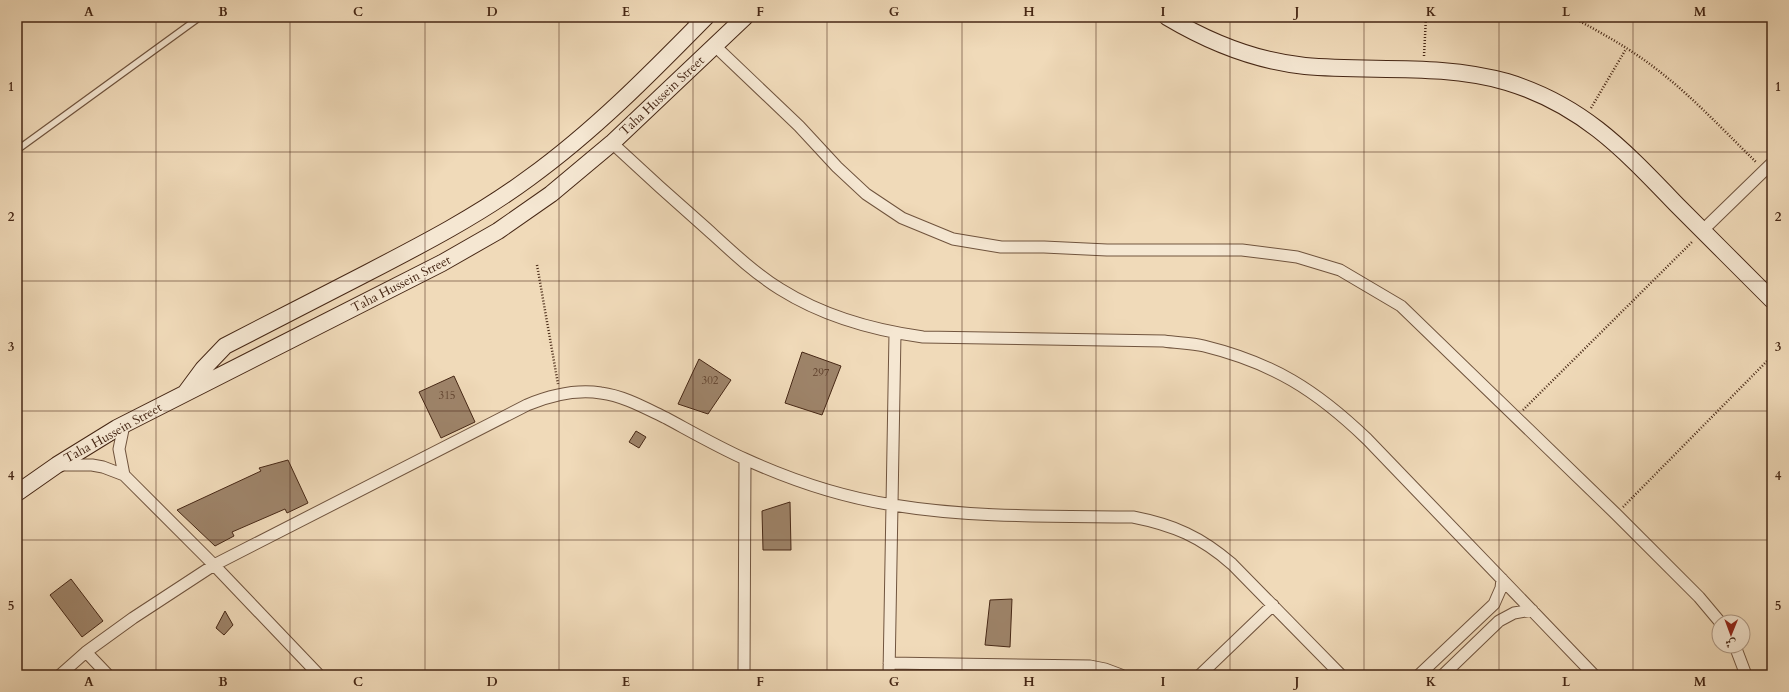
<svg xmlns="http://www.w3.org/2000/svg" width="1789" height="692" viewBox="0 0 1789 692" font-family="Cardo,Amiri,serif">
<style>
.building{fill:#9e846a;stroke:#462715}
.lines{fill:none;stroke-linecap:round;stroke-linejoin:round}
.lane-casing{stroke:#70543e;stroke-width:8}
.street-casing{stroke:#70543e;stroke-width:13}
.secondary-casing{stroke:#462715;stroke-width:18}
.path{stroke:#462715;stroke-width:2.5;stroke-dasharray:1 2;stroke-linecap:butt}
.lane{stroke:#f5e7d2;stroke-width:5.5}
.street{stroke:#f5e7d2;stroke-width:11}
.secondary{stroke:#f5e7d2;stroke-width:16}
.grid{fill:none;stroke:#462715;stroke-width:1;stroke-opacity:0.55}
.labels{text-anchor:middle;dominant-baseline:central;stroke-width:3;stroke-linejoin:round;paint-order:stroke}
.number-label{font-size:11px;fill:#5c3e2a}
.street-label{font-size:13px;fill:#462715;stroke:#f5e7d2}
.neatline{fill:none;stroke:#462715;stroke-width:1.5}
.grid-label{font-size:13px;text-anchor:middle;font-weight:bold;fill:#462715}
</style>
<rect width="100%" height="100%" fill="#f0dab9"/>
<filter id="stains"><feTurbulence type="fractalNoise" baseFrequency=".005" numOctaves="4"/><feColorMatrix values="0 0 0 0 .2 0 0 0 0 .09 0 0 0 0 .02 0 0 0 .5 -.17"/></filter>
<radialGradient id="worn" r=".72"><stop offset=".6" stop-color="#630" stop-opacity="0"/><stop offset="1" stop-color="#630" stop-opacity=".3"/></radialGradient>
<path class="building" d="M802,352L841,366L822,415L785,403Z
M699,359L731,380L708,414L678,404Z
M454,376L475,422L441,438L419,392Z
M636,431L646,437L639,448L629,442Z
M288,460L308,503L287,513L285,509L232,532L234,536L215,546L177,510L261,471L259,468Z
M790,502L791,550H763L762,511Z
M71,579L103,621L82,637L50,595Z
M1012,599L1010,647L985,645L990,600Z
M225,611L233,625L224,635L216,628Z"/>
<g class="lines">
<g class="lane-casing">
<path id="lane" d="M688,17L696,26
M17,150L200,17"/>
</g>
<g class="street-casing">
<path id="street" d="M715,46L799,126L837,167L866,194L902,218L953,239L1001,247H1044L1107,250H1242L1297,257L1340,270L1401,306L1616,514L1699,597L1720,622
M612,143C643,172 675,201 707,229C730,250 753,272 780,289C823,316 872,330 923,337L1164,341C1177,343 1191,343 1204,346C1273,363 1316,390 1367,439L1594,675
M1703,230L1772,163
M124,425L119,449L124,475
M60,465H92L103,467L124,475L214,565L319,675
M1735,646L1746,675
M86,652L108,675
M889,663L1090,666L1105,669L1121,675
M60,675L86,652L133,618L214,565L527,405C551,395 575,389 601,393C624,396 645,408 666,418C692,432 718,447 745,459C791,480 842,497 893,505C972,518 1053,516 1133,517C1174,525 1201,537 1232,564L1341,675
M744,675L745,459
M889,675L895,333
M1200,675L1273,605
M1419,675L1494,604L1501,588L1502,579
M1443,675L1499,621L1514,613L1532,610"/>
</g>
<g class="secondary-casing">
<path id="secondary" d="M1167,17C1209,42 1256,61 1305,66C1372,72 1441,63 1507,82C1583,105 1625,151 1678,206C1709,237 1741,269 1772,300
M186,392L203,369L225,346C272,322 320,297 367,273C423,244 479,215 529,178C594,131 650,74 706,17
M17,493L57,465L117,428L442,263L498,231L551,194L612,143L745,17"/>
</g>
<path class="path" d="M1572,17C1600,32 1629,48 1655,68C1692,96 1724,131 1757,163
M1424,56L1426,17
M1591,108L1626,49
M537,265L558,384
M1523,410L1693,241
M1623,507L1772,356"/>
<use href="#lane" class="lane"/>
<use href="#street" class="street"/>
<use href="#secondary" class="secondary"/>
</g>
<path class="grid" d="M156,17V675M290,17V675M425,17V675M559,17V675M693,17V675M827,17V675M962,17V675M1096,17V675M1230,17V675M1364,17V675M1499,17V675M1633,17V675M17,152H1772M17,281H1772M17,411H1772M17,540H1772"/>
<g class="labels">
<g class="number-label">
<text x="821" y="372">297</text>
<text x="710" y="380">302</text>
<text x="447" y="395">315</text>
</g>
<g class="street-label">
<text transform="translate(662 96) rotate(-43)">Taha Hussein Street</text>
<text transform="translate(401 284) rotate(-27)">Taha Hussein Street</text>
<text transform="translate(113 433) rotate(-29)">Taha Hussein Street</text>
</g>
</g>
<rect width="1789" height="692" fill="none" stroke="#f0dab9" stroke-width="44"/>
<g transform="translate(1731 634) rotate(181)"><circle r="19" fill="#f5e7d2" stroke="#af9a86"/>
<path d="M0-3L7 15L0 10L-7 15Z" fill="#8f2418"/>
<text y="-6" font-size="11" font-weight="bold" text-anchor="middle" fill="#462715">ش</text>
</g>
<rect x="22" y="22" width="1745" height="648" class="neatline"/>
<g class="grid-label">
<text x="89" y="16">A</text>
<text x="223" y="16">B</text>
<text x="358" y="16">C</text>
<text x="492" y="16">D</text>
<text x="626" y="16">E</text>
<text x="760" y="16">F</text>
<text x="894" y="16">G</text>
<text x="1029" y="16">H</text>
<text x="1163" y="16">I</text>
<text x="1297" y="16">J</text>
<text x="1431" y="16">K</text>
<text x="1566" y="16">L</text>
<text x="1700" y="16">M</text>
<text x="11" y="91">1</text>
<text x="1778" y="91">1</text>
<text x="11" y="221">2</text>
<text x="1778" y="221">2</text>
<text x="11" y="351">3</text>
<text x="1778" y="351">3</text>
<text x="11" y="480">4</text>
<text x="1778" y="480">4</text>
<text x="11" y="610">5</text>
<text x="1778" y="610">5</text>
<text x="89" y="686">A</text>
<text x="223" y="686">B</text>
<text x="358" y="686">C</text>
<text x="492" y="686">D</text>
<text x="626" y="686">E</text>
<text x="760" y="686">F</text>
<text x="894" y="686">G</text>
<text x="1029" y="686">H</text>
<text x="1163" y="686">I</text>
<text x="1297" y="686">J</text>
<text x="1431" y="686">K</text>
<text x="1566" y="686">L</text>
<text x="1700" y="686">M</text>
</g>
<rect width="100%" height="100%" filter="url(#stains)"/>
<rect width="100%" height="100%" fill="url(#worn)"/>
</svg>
